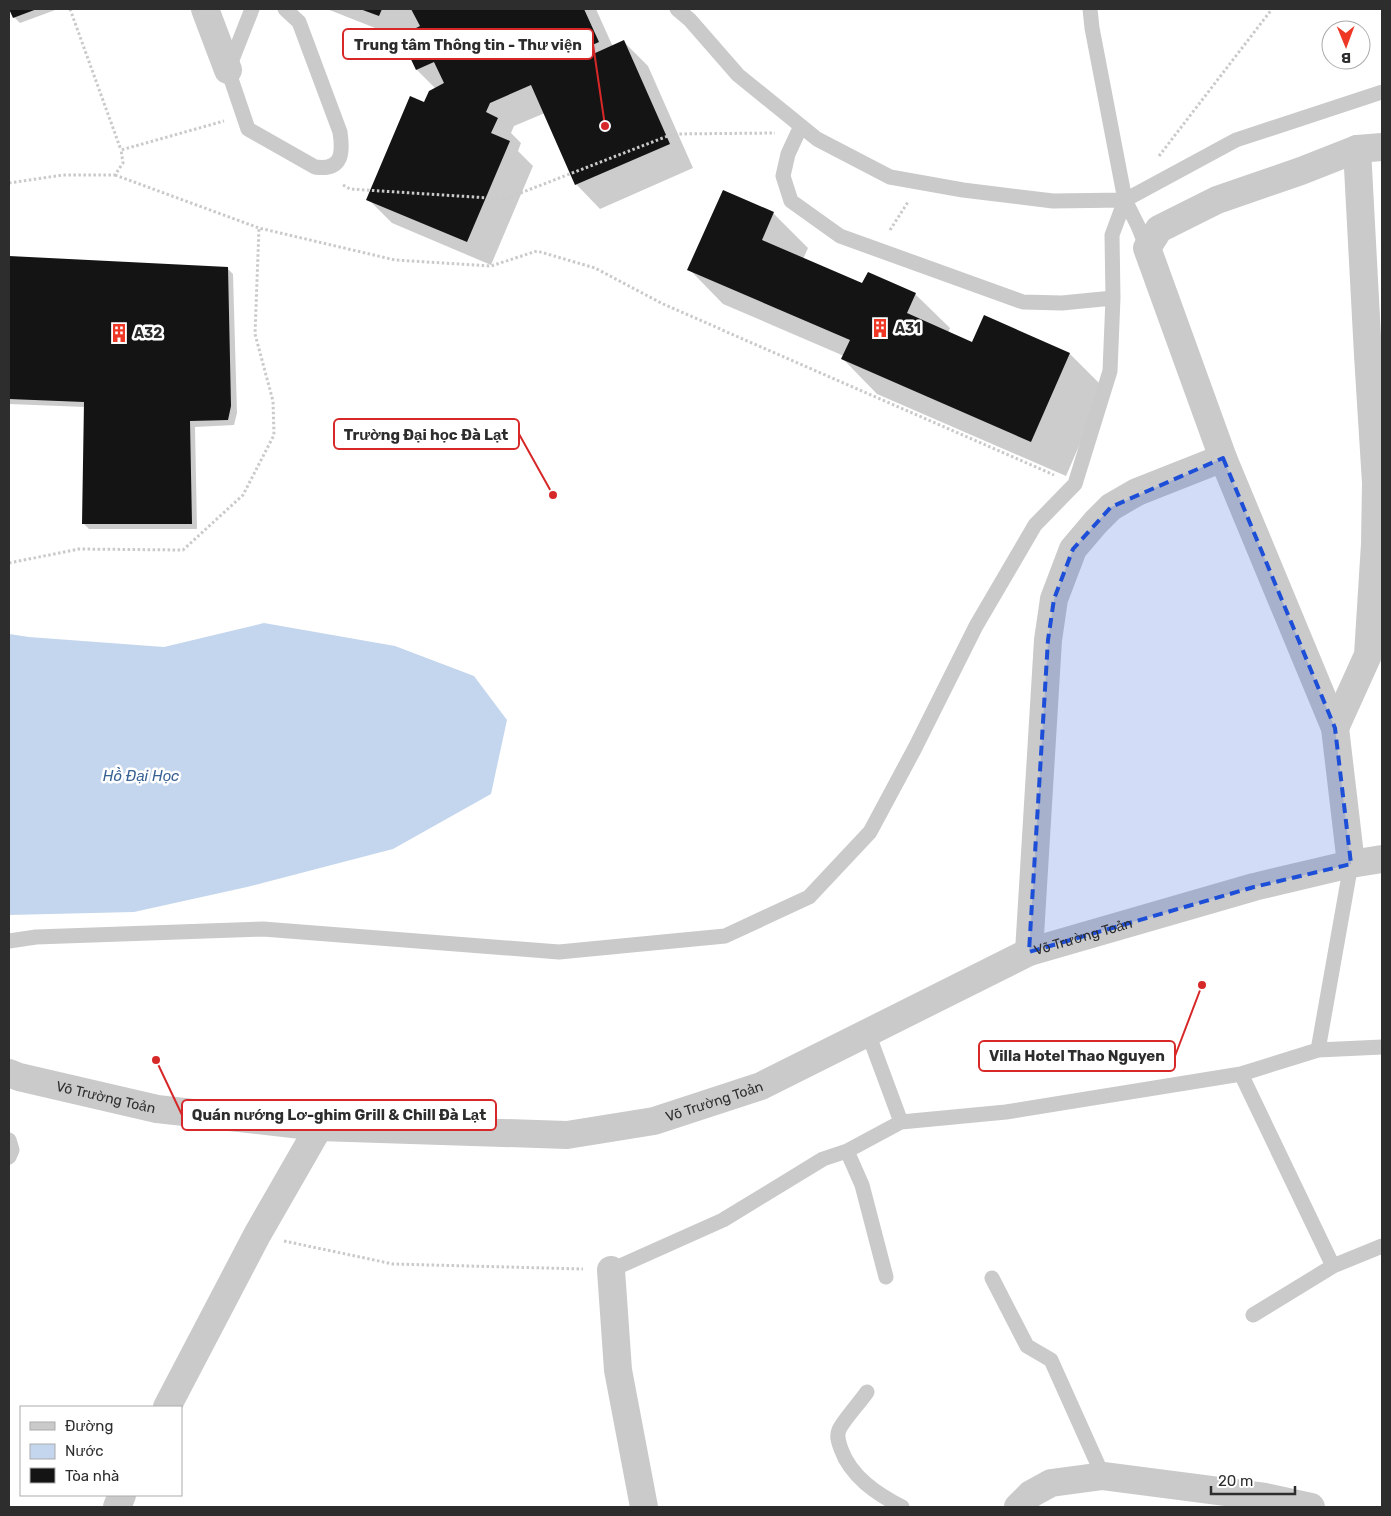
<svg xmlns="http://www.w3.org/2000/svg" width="1391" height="1516" viewBox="0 0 1391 1516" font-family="Rubik,sans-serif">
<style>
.water{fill:#c4d6ed}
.shadow{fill:#0003;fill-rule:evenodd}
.building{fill:#141414}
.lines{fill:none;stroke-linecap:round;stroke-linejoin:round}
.path{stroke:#cacaca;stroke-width:3;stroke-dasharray:2.5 2.5;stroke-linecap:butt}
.service{stroke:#cacaca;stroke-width:15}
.minor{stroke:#cacaca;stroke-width:28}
.marked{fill:#1d4ed8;fill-opacity:0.2;stroke:#1d4ed8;stroke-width:4;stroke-dasharray:10 6;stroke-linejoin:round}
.labels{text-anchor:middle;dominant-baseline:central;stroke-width:5;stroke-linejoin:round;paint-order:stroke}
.poi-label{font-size:14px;font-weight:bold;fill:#2d2d2d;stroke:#fff;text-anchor:start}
.street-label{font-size:14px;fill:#2d2d2d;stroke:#fff}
.water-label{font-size:15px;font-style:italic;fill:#376093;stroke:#fff}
.leader{fill:none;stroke:#d62828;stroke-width:2}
.callout-dot{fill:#d62828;stroke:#fff;stroke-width:2}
.callout{fill:#fff;stroke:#d62828;stroke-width:2}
.callout-label{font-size:15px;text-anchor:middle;font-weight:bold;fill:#2d2d2d}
</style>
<rect width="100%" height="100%" fill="#fff"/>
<path class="water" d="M264,623L395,646L474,676L507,720L491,794L393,849L247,887L134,912L9,915V634L29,637L164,647Z"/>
<path class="shadow" d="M11,9H58L20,23L14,17Z
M327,9H596L613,47L624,42L648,66L693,168L600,209L576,184L545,113L514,126L511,133L521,143L518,151L533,166L491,265L392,223L368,199L436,89L417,70L403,39ZM407,29L413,31L405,35Z
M723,192L773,213L808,248L803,259L863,285L915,294L950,328L948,333L972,343L1070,354L1104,388L1066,476L877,394L843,359L844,356L723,304L689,269Z
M9,257L227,268L233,274L237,413L234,425L195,427L197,529H89L83,523L85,407L9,404Z"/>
<path class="building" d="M9,9H37L13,18Z
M360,9H382L379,16Z
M411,9H584L599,42L579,51L582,59L624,40L670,144L575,185L531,85L490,103L486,112L498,118L491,133L510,141L467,242L366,200L410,96L424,102L429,91L444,83L434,62L416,70L400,36L420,26Z
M723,190L774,212L762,240L862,283L868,272L916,293L907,313L972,342L984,315L1070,353L1031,442L841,359L850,340L687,270Z
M9,256L228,267L231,406L228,420L190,421L192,524H82L84,402L9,399Z"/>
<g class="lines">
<path class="path" d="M70,9L121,150
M1159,156L1272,9
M115,175L259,228L395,260L491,266L537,251L595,268L663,304L1054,475
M9,183L63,175H115L123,163L121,150L224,121
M343,185L350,189L505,199L673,134L775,133
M890,230L908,202
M9,563L79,549L183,550L243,495L274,435L273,401L255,334L259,228
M284,1241L393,1264L583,1269"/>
<path class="service" d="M252,9L228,70L248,129L315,167C343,171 343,152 340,132L299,22L285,9
M677,9L690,20L738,75L817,139L890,177L963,190L1053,201L1125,200L1236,140L1382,92
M1090,9L1092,28L1125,200L1138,226L1147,248
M801,126L788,154L783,176L791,201L840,236L1023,302L1062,303L1113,298
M9,941L36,937L263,929L559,952L725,936L809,897L870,832L915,748L976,626L1035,525L1075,484L1110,371L1113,298L1112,235L1125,200
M868,1033L901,1122
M1318,1050L1382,1047
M1241,1074L1333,1266
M9,1140L12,1150L9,1157
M847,1151L862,1185L886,1277
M611,1270L723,1220L823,1159L847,1151L901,1122L1006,1112L1241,1074L1318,1050L1351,864
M992,1278L1027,1346L1051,1360L1103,1476
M1253,1315L1333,1266L1382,1246
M867,1392C861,1401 842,1422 839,1430C836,1437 839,1443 841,1449C851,1477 877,1494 902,1507"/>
<g class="minor">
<path d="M205,9L228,70"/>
<path d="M1335,728L1368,655L1375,544L1376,483L1368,355L1357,149"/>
<path d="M1351,864L1335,728L1223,458L1147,248L1159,229L1217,200L1301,171L1357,149L1382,147"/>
<path d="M1029,952L1048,640L1054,599L1073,549L1096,522L1111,507L1137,492L1223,458"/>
<path id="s1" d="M9,1073L19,1077L157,1109L319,1127L567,1135L654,1121L761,1086L1029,952L1254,887L1351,864L1382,859"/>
<path d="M611,1270L618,1370L644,1507"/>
<path d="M167,1407L257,1235L319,1127"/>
<path d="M117,1507L122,1495"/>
<path d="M1018,1507L1031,1494L1051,1483L1103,1476L1265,1497L1311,1507"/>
</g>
</g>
<path class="marked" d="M1223,458L1335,728L1351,864L1254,887L1029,952L1048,640L1054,599L1073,549L1111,507Z"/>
<defs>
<g id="building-bare" transform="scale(1.5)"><path d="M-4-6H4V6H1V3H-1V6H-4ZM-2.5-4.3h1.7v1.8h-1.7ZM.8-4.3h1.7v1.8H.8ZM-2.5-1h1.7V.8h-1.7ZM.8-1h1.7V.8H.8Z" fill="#ee3825" stroke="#fff" stroke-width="2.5" paint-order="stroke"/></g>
</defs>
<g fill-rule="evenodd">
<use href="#building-bare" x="880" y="328"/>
<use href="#building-bare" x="119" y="333"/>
</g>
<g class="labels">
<g class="poi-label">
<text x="895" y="328">A31</text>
<text x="134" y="333">A32</text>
</g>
<g class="street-label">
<text stroke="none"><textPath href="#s1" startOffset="1120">Võ Trường Toản</textPath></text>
<text stroke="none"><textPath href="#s1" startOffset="100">Võ Trường Toản</textPath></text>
<text stroke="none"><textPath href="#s1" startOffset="715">Võ Trường Toản</textPath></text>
</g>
<g class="water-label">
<text x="141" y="776">Hồ Đại Học</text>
</g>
</g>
<path class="leader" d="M605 126L593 44M553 495L519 434M1202 985L1175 1056M156 1060L182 1115"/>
<g class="callout-dot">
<circle cx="605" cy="126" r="5"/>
<circle cx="553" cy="495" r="5"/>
<circle cx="1202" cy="985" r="5"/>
<circle cx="156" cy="1060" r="5"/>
</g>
<g class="callout">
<rect x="343" y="29" width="250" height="30" rx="5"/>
<rect x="334" y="419" width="185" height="30" rx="5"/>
<rect x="979" y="1041" width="196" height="30" rx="5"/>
<rect x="182" y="1100" width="314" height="30" rx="5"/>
</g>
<g class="callout-label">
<text x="468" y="50">Trung tâm Thông tin - Thư viện</text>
<text x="426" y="440">Trường Đại học Đà Lạt</text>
<text x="1077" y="1061">Villa Hotel Thao Nguyen</text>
<text x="339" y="1120">Quán nướng Lơ-ghim Grill &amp; Chill Đà Lạt</text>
</g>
<rect width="1391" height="1516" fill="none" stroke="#2d2d2d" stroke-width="20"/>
<rect x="20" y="1406" width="162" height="90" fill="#ffffff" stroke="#ababab"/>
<rect x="30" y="1422" width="25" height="8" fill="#cacaca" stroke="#ababab"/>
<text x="65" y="1431" font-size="15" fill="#2d2d2d">Đường</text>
<rect x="30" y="1444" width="25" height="15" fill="#c4d6ed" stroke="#ababab"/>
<text x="65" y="1456" font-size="15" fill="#2d2d2d">Nước</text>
<rect x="30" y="1468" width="25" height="15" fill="#141414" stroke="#ababab"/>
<text x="65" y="1481" font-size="15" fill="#2d2d2d">Tòa nhà</text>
<g transform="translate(1346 45) rotate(179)"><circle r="24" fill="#ffffff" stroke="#ababab"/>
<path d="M0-4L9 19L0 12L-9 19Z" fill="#ee3825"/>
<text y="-8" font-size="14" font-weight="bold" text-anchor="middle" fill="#2d2d2d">B</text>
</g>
<path d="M1211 1486v8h84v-8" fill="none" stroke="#2d2d2d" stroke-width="2.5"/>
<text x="1218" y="1486" font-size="15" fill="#2d2d2d" stroke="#ffffff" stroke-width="4" paint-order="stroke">20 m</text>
</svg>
